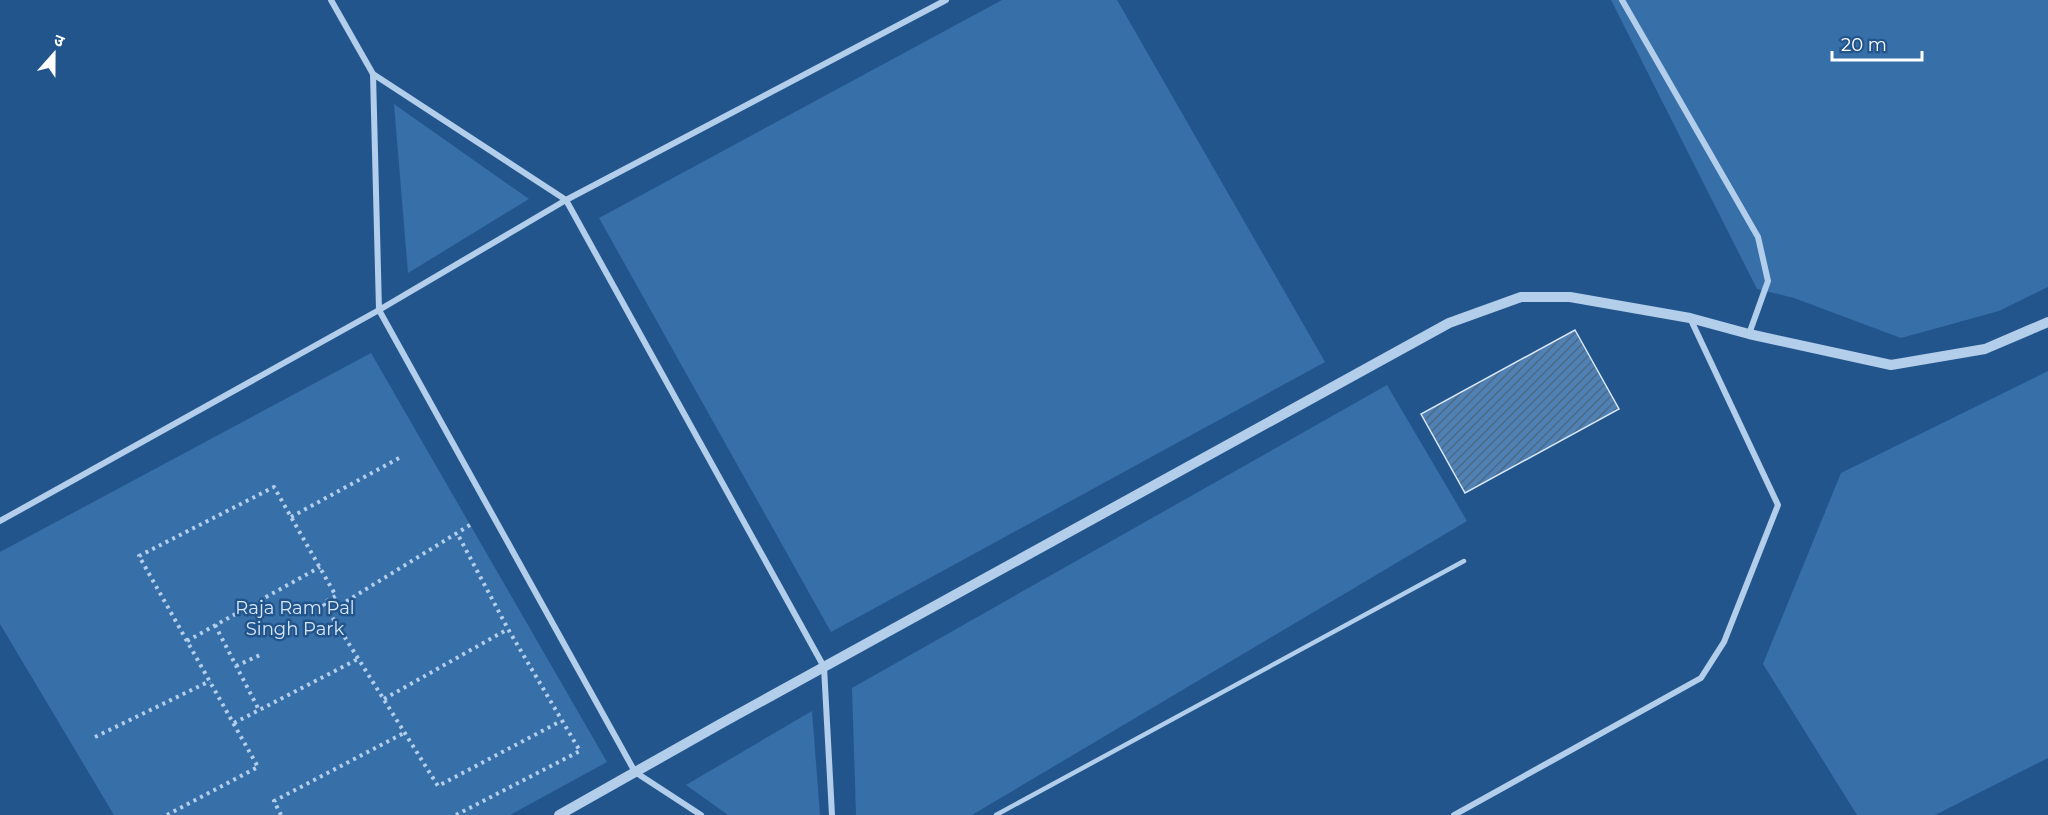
<svg xmlns="http://www.w3.org/2000/svg" width="2048" height="815" viewBox="0 0 2048 815" font-family="Montserrat,'Noto Sans Devanagari',sans-serif">
<style>
.green{fill:#376fa9}
.building{fill:url(#building-hatch);stroke:#d7e7f8;stroke-width:1.5}
.lines{fill:none;stroke-linecap:round;stroke-linejoin:round}
.path{stroke:#b2ceeb;stroke-width:4;stroke-dasharray:3 4.5;stroke-linecap:butt}
.service{stroke:#b2ceeb;stroke-width:4.5}
.minor{stroke:#b2ceeb;stroke-width:6}
.tertiary{stroke:#b2ceeb;stroke-width:10}
.labels{text-anchor:middle;dominant-baseline:central;stroke-width:5;stroke-linejoin:round;paint-order:stroke}
.park-label{font-size:18px;fill:#d7e7f8;stroke:#23558d}
</style>
<defs>
<pattern id="building-hatch" width="6" height="6" patternUnits="userSpaceOnUse" patternTransform="scale(1.5)"><rect width="6" height="6" fill="#5081b5"/><path d="M-1 1l2-2M0 6l6-6M5 7l2-2" fill="none" stroke="#4e6986"/></pattern>
</defs>
<rect width="100%" height="100%" fill="#23558d"/>
<path class="green" d="M1002,0H1117L1325,362L831,632L599,218Z
M1611,0H2048V287L1999,311L1901,338L1794,298L1757,289Z
M394,104L529,199L408,273Z
M371,353L607,762L510,815H114L0,624V552Z
M2048,371V758L1935,815H1857L1763,664L1841,473Z
M1387,385L1467,521L972,815H856L852,688Z
M812,711L820,815H728L686,785Z"/>
<path class="building" d="M1575,330L1619,409L1465,493L1421,414Z"/>
<g class="lines">
<path class="path" d="M291,517L401,457
M470,525L329,612L438,786L561,721
M215,625L259,710
M187,641L320,567
M236,666L260,655
M384,699L508,629
M234,723L358,659
M95,737L210,681
M167,815L258,767L139,556L274,487L336,596L323,603L329,612
M281,815L274,801L404,733
M456,815L580,751L508,629L457,533"/>
<path class="service" d="M996,815L1464,561"/>
<path class="minor" d="M331,0L373,74L566,200L824,667L832,815
M1622,0L1758,237L1768,281L1749,334
M373,74L379,310L635,772L701,815
M0,521L379,310L566,200L946,0
M1454,815L1701,678L1724,642L1778,505L1690,318"/>
<path class="tertiary" d="M559,815L722,723L1449,323L1521,297H1570L1690,318L1749,334L1891,365L1985,349L2048,322"/>
</g>
<g class="labels">
<g class="park-label">
<text x="295" y="608">Raja Ram Pal<tspan x="295" dy="21">Singh Park</tspan></text>
</g>
</g>
<g transform="translate(54 54) rotate(21)" stroke="#23558d" stroke-width="4.5" paint-order="stroke">
<path d="M0-4.5L10 22L0 15L-10 22Z" fill="#ffffff"/>
<text y="-9" font-size="16" font-weight="bold" text-anchor="middle" fill="#ffffff">उ</text>
</g>
<path d="M1832 51v9h90v-9" fill="none" stroke="#ffffff" stroke-width="3"/>
<text x="1841" y="51" font-size="18" fill="#ffffff" stroke="#23558d" stroke-width="4.5" paint-order="stroke">20 m</text>
</svg>
